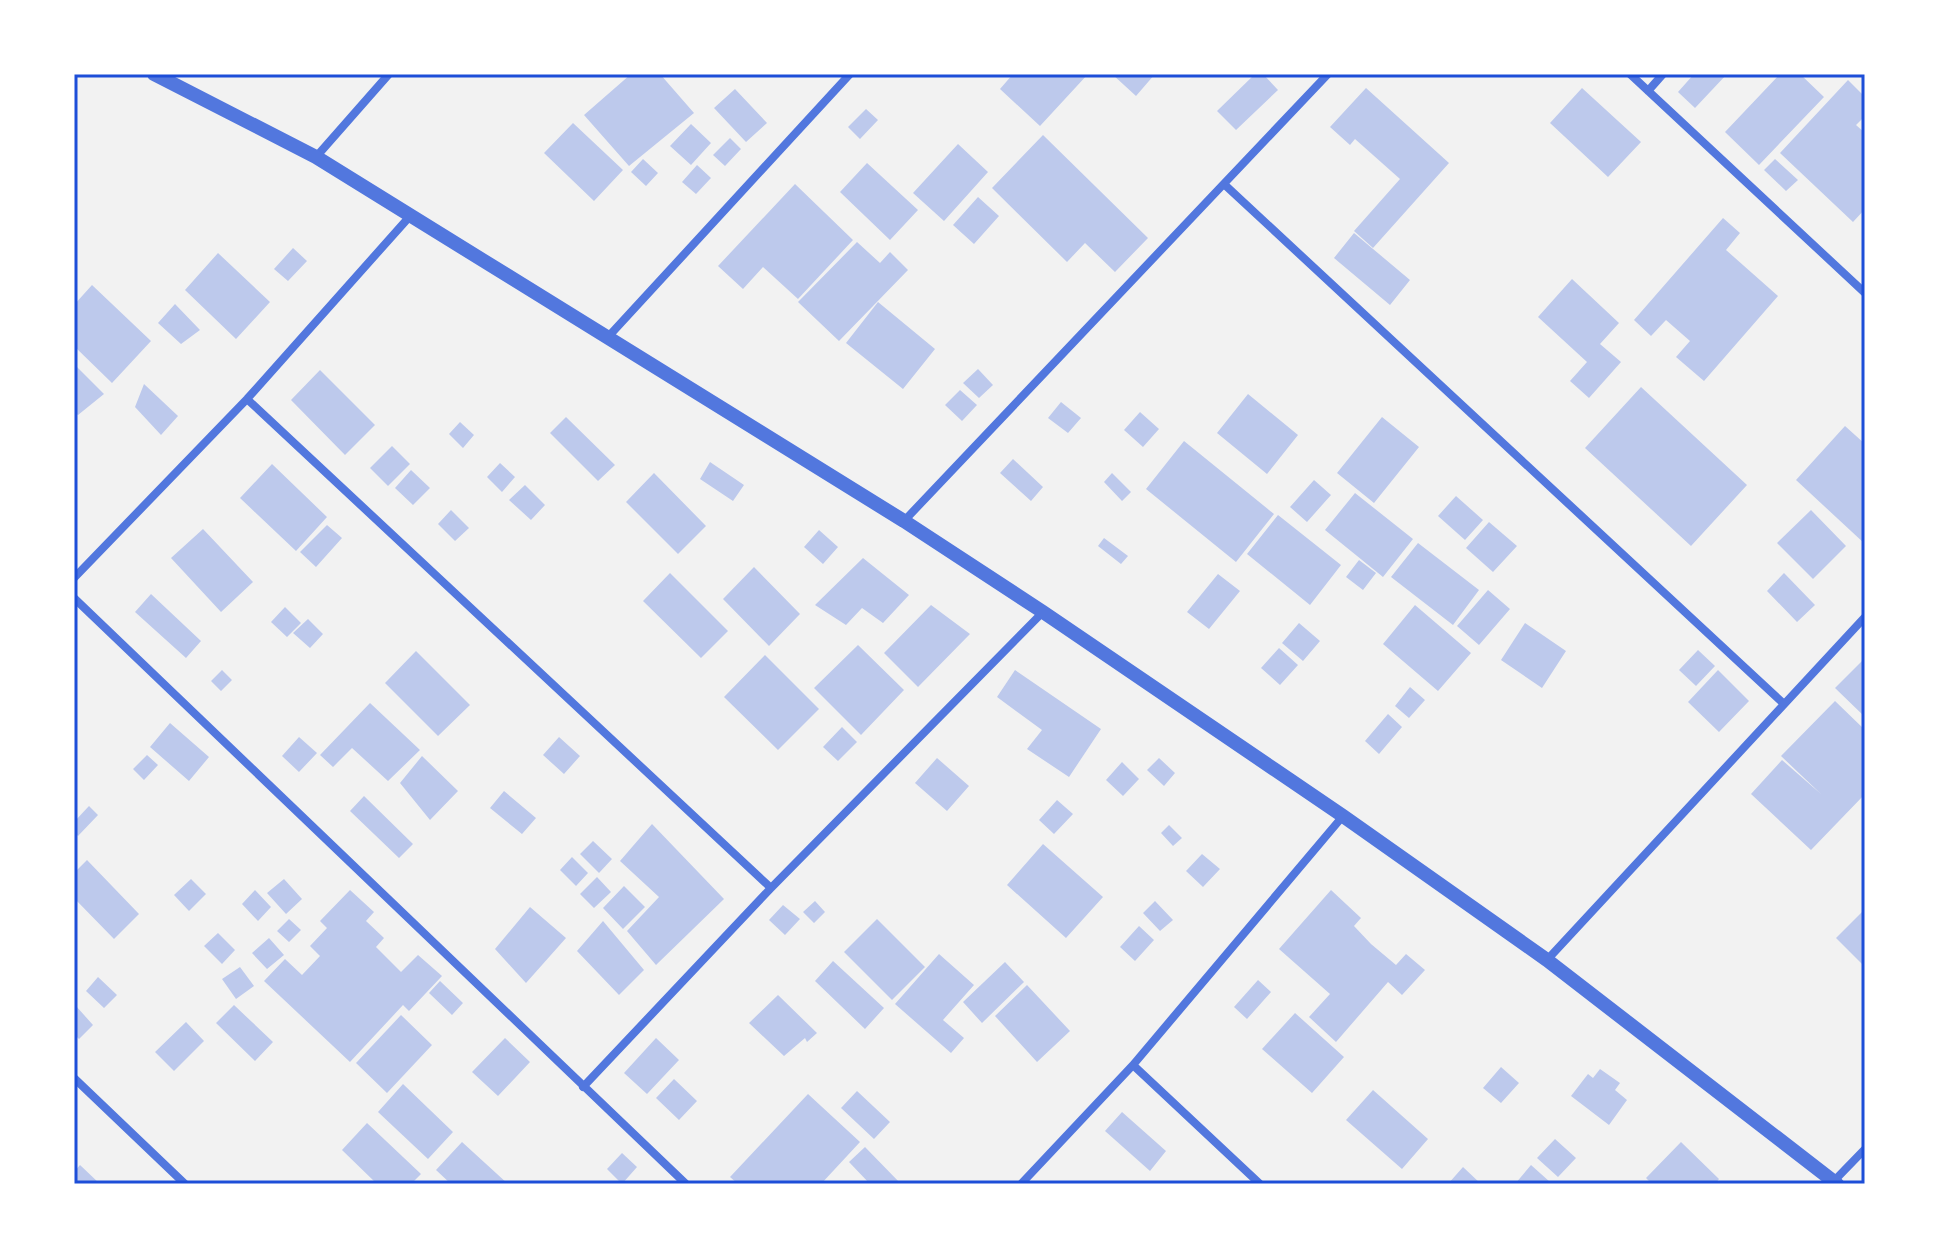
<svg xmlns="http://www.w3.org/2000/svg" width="1939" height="1258" viewBox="0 0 1939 1258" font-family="Figtree,sans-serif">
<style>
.building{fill:#bdc9ec}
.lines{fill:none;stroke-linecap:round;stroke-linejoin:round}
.minor{stroke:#5277de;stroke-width:8}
.tertiary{stroke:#5277de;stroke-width:14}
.neatline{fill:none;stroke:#1d4ed8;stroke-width:3}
</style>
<rect width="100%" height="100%" fill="#f2f2f2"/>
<path class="building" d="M631,74H660L694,113L629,166L584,115Z
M1013,74H1088L1040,126L1000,89Z
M1112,74H1155L1136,96Z
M1255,74H1263L1278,90L1236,130L1217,111Z
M1694,74H1727L1695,108L1678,92Z
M1780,74H1800L1824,97L1759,165L1725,132Z
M1848,80L1865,97V116L1856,125L1865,133V209L1853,222L1780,153Z
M1366,88L1449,163L1373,248L1354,231L1400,179L1355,139L1350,145L1330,127Z
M1582,88L1641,142L1608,177L1550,123Z
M735,89L767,123L746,142L714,108Z
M866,109L878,120L860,139L848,127Z
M573,123L623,170L594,201L544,153Z
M691,124L711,143L691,165L670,146Z
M1043,135L1148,238L1115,272L1085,243L1067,262L992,188Z
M730,138L741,149L725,166L713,155Z
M958,144L988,172L944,221L913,193Z
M643,159L658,173L646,186L631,172Z
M1775,159L1798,180L1786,191L1764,170Z
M867,163L918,210L890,240L840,192Z
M697,165L711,178L696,194L682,182Z
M795,184L853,240L798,299L763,267L743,289L718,266Z
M978,197L999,216L974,244L953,225Z
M1723,218L1740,233L1726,250L1778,296L1704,381L1676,357L1690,341L1666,320L1651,336L1634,320Z
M1354,233L1410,280L1390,305L1334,258Z
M857,242L880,263L890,252L908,270L839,341L798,302Z
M293,248L307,261L288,281L274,269Z
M218,253L270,302L236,339L185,290Z
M1572,279L1619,323L1600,344L1621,362L1589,398L1570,381L1587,362L1538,317Z
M92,285L151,341L112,383L74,346V305Z
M878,302L935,349L903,389L846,343Z
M175,304L200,330L181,344L158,323Z
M74,364L104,394L78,415L74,412Z
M978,369L993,385L979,398L963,383Z
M320,370L375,425L345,455L291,400Z
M144,384L178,416L161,435L135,407Z
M1641,387L1747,485L1691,546L1585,448Z
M960,390L977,405L962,421L945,405Z
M1248,394L1298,435L1267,474L1217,433Z
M1061,402L1081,418L1068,433L1048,418Z
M1140,412L1159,429L1143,447L1124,430Z
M566,417L615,465L598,481L550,433Z
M1382,417L1419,447L1374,503L1337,473Z
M460,422L474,435L463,448L449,434Z
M1845,426L1865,444V544L1796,480Z
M1184,441L1274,514L1236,562L1146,489Z
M392,446L410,464L388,486L370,468Z
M1013,459L1043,487L1031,501L1000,473Z
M710,462L744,485L733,501L700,479Z
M500,463L515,477L502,492L487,477Z
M272,464L327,517L296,551L240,498Z
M411,470L430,488L413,505L395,488Z
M654,473L706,526L678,554L626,502Z
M1112,473L1131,492L1122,501L1104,482Z
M1314,480L1331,495L1307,522L1290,507Z
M525,485L545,505L531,520L509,500Z
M1355,493L1413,539L1383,577L1325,530Z
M1456,496L1483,520L1465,540L1438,516Z
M451,510L469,528L455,541L438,524Z
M1811,510L1846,546L1813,579L1777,543Z
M1278,515L1341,565L1310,605L1247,554Z
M1489,522L1517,546L1493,572L1466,548Z
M327,525L342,538L316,567L300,552Z
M203,529L253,582L221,612L171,558Z
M819,530L838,547L823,564L804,547Z
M1104,538L1128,556L1121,564L1098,546Z
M1418,543L1479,590L1453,625L1391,577Z
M863,558L909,595L883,623L862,608L846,625L815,605Z
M1359,560L1376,573L1363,590L1346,577Z
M754,567L800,614L769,646L723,599Z
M670,573L728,631L701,658L643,601Z
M1784,573L1815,605L1797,622L1767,591Z
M1218,574L1240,591L1209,629L1187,612Z
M1488,590L1510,609L1479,645L1457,626Z
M151,594L201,641L186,658L135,612Z
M931,605L970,634L918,687L884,653Z
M1415,605L1471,653L1438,691L1383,644Z
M285,607L301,623L287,637L271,622Z
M308,619L323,634L310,648L293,633Z
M1299,623L1320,641L1303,661L1282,643Z
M1525,623L1566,651L1542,688L1501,660Z
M858,645L904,690L861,735L814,688Z
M1279,648L1298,665L1280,685L1261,668Z
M1698,650L1715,666L1696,686L1679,670Z
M416,651L470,705L438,736L385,683Z
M765,655L819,709L778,750L724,697Z
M1865,658V717L1835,688Z
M222,670L232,680L221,691L211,681Z
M1015,670L1101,729L1069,777L1027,749L1042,730L997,697Z
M1718,670L1749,701L1719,732L1688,702Z
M1410,687L1425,700L1409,718L1395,706Z
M1835,701L1865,730V794L1811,850L1751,794L1782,760L1821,794L1781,756Z
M370,703L420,750L388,781L352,748L333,767L320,755Z
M1388,714L1402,727L1379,754L1365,741Z
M170,723L209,757L189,781L150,747Z
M842,727L857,742L838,761L823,747Z
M299,737L317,753L299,772L282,756Z
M559,737L580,756L564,774L543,755Z
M147,755L158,765L144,780L133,769Z
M422,756L458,791L430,820L400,783Z
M937,758L969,786L947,811L915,783Z
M1159,758L1175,773L1164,786L1147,770Z
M1122,762L1139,779L1123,796L1106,780Z
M504,791L536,818L522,834L490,808Z
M364,796L413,844L399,858L350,811Z
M1057,800L1073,814L1054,834L1039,820Z
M89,806L98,815L78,836L74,832V822Z
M652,824L724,899L656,965L627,931L659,897L620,861Z
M1169,825L1182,838L1173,846L1161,833Z
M593,841L612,859L599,873L580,854Z
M1043,844L1103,897L1066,938L1007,885Z
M1202,854L1220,869L1203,887L1186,871Z
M572,857L588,873L576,886L560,870Z
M87,860L139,914L114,939L74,898V873Z
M597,877L611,892L594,908L580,894Z
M191,879L206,894L189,911L174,895Z
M284,879L302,899L286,914L267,893Z
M624,886L645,907L623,929L603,908Z
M255,890L271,907L258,921L242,904Z
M350,890L374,912L366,921L384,938L376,947L401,972L418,955L442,976L409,1011L403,1005L350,1062L264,981L285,959L302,975L320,956L310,946L327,928L320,921Z
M1331,890L1361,918L1354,926L1371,944L1396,965L1406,954L1425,970L1402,995L1388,982L1336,1042L1309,1017L1330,994L1279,949Z
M815,901L825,912L814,923L803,912Z
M1155,901L1173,920L1160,931L1143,913Z
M783,905L800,919L785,935L769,920Z
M530,907L566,938L526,983L495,949Z
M1865,909V967L1836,938Z
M289,919L301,930L289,942L277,931Z
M877,919L925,967L892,1000L844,952Z
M603,921L644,970L619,995L577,951Z
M1139,926L1154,940L1135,961L1120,947Z
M218,933L235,950L222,964L204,946Z
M269,938L284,955L267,969L252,953Z
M939,954L974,985L943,1020L964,1038L951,1053L895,1004Z
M833,961L884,1008L865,1029L815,981Z
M1005,962L1024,982L982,1023L963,1002Z
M240,967L254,986L236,999L222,979Z
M98,977L117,995L104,1008L86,991Z
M1258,980L1271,992L1247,1019L1234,1007Z
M440,981L463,1003L452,1015L429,993Z
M1027,985L1070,1031L1037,1062L995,1016Z
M778,995L817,1033L807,1042L805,1038L784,1056L749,1023Z
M234,1005L273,1042L255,1061L216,1023Z
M76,1006L93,1025L79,1039L74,1034Z
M1295,1013L1344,1057L1312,1093L1262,1049Z
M401,1015L432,1045L387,1093L356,1063Z
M186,1022L204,1041L174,1071L155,1052Z
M505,1038L530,1062L498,1096L472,1072Z
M656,1038L679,1060L647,1094L624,1073Z
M1501,1067L1519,1083L1501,1103L1483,1088Z
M1600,1069L1620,1083L1615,1090L1627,1100L1609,1125L1571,1096L1588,1074L1593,1078Z
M674,1079L697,1101L679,1120L656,1098Z
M403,1084L453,1132L428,1159L378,1112Z
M1373,1090L1428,1139L1402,1169L1346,1120Z
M857,1091L890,1122L874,1139L841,1108Z
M808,1094L860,1142L821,1184H738L730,1177Z
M1122,1112L1166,1151L1150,1171L1105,1131Z
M367,1123L421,1174L411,1184H377L342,1150Z
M1555,1139L1576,1158L1558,1177L1537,1158Z
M462,1142L508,1184H451L436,1170Z
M1681,1142L1719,1179L1715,1184H1652L1646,1178Z
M865,1147L901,1184H870L849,1162Z
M622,1153L637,1167L622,1184L607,1169Z
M80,1165L100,1184H74V1172Z
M1531,1165L1550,1182L1548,1184H1515Z
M1463,1167L1481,1184H1448Z"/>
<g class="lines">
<path class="minor" d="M1630,74L1865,293
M1648,91L1663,74
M316,157L389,74
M1225,185L1784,704
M608,337L850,74
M247,399L771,888
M904,521L1328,74
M74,578L247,399L411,215
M74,598L686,1184
M1547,960L1865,617
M1133,1065L1260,1184
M74,1078L185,1184
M583,1087L771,888L1043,612
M1832,1183L1865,1149
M1021,1184L1133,1065L1343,816"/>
<path class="tertiary" d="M154,74L316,157L904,521L1043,612L1343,816L1547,960L1837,1184"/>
</g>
<rect width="1939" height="1258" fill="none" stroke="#ffffff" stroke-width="152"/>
<rect x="76" y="76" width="1787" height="1106" class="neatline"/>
</svg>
